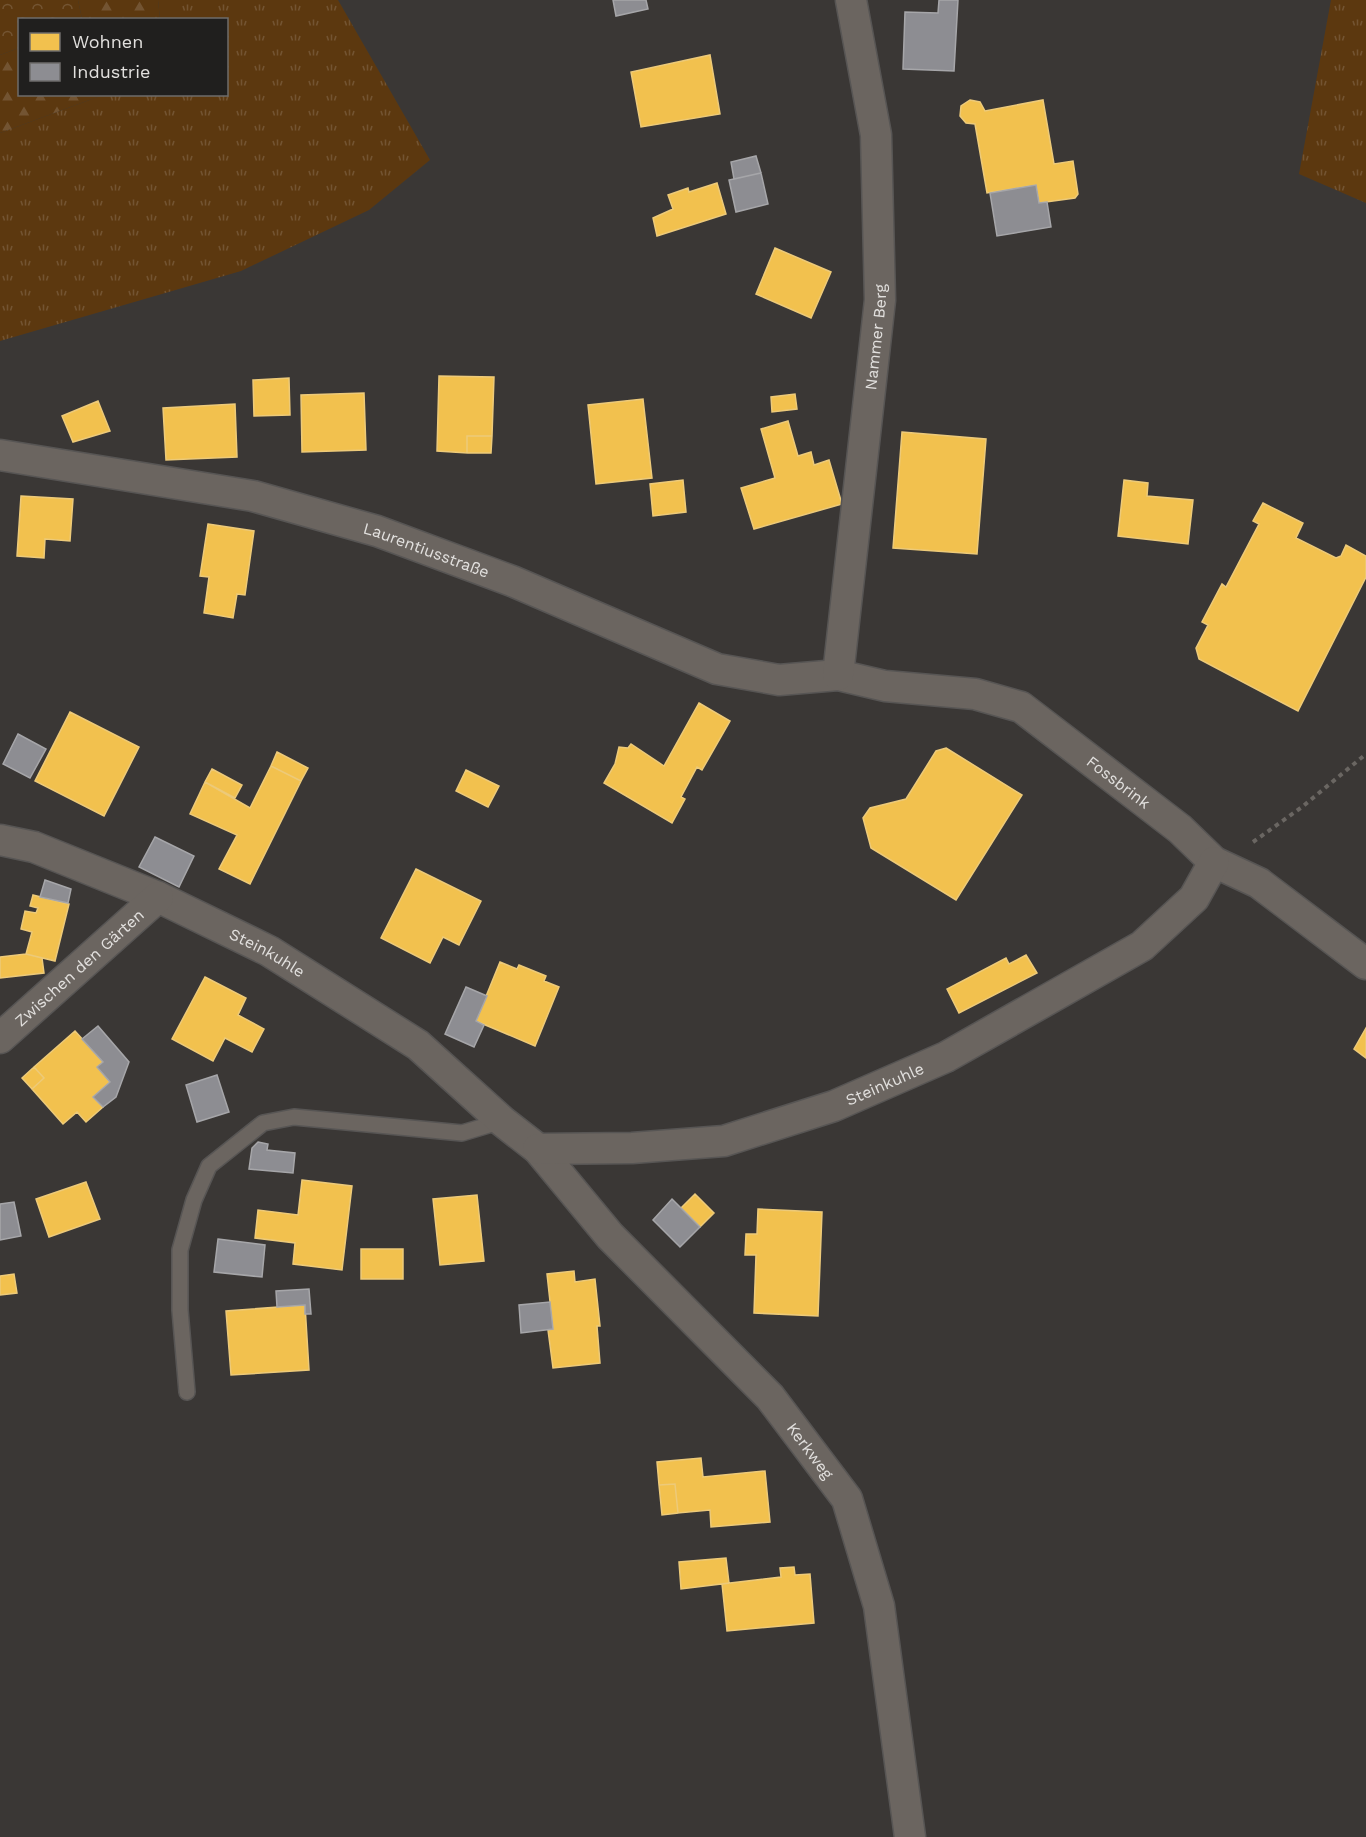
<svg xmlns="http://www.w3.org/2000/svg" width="1366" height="1837" viewBox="0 0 1366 1837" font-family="'Work Sans',sans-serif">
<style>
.grass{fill:url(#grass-tufts)}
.forest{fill:url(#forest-firs)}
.park{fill:url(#park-crowns)}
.homes{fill:#f2c14e;stroke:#edca79;stroke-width:1.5}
.industry{fill:#8d8d92;stroke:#a6a6a9;stroke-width:1.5}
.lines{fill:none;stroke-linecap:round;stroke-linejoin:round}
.service-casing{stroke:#575554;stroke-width:18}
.minor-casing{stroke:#575554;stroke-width:33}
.path{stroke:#6a6662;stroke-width:4;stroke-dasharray:4.5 4.5;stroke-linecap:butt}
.service{stroke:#6b6560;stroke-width:15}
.minor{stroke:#6b6560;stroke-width:30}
.labels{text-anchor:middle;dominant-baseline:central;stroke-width:6;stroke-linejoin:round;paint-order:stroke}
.street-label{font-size:16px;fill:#e2e0de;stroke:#201f1e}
</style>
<defs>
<pattern id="grass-tufts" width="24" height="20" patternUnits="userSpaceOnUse" patternTransform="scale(1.5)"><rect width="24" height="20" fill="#5c380f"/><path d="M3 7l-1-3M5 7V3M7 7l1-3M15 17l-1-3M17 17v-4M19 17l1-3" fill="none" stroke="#735432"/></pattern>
<pattern id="forest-firs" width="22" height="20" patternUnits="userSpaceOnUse" patternTransform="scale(1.5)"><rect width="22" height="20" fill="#5c380f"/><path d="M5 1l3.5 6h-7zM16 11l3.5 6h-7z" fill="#735432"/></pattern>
<pattern id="park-crowns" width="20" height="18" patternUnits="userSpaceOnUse" patternTransform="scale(1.5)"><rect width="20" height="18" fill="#5c380f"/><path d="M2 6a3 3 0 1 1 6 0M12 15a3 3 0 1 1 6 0" fill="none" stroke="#735432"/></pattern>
</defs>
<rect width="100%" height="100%" fill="#3a3735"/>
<path class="grass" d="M158,0H338L430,160L369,210L241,271L0,341V133L103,95L226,94V20L160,19Z
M1331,0H1366V203L1299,174Z"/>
<path class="forest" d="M78,0H158L160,19H82Z
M19,48L20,94L103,95L0,133V55Z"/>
<path class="park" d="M0,0H78L82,19L20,20L19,48L0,55Z"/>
<path class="homes" d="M710,55L720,114L641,127L631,72Z
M970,100L980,102L985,111L1043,100L1054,164L1073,161L1078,194L1075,198L1039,203L1036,185L987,193L975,124L966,123L960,116L961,106Z
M717,183L726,214L657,236L653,218L673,209L668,195L688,188L689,192Z
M775,248L831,272L811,318L756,294Z
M439,376L494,377L492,436H467V453L437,451Z
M289,378L290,415L254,416L253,380Z
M364,393L366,450L302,452L301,395Z
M795,394L797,409L772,412L771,397Z
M643,399L652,478L596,484L588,405Z
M98,401L110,431L73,442L62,416Z
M235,404L237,457L166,460L163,408Z
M788,421L798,456L811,452L814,465L829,460L842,504L754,529L741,488L775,478L761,429Z
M902,432L986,439L977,554L893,548Z
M467,436H492L491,453H467Z
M683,480L686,512L653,516L650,484Z
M1124,480L1148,483L1147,496L1193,500L1188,544L1118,536Z
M21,496L73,499L70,541L45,539L44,558L17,556Z
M1263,503L1303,523L1296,538L1336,558L1341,556L1346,545L1366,556V577L1298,711L1199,659L1196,648L1208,625L1202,622L1222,584L1226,587L1259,524L1253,521Z
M208,524L254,531L245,595L237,594L233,618L204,613L209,577L200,576Z
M699,703L730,721L702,770L697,767L681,797L685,799L672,823L604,783L615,764L619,747L628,748L631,744L664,766Z
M70,712L139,747L104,816L35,781Z
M946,748L1022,795L956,900L871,848L863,818L870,808L906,799L936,751Z
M277,752L308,768L301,781L271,766Z
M271,766L301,781L250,884L219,869L237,835L190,814L205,782L250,808Z
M212,769L242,785L235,798L205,782Z
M466,770L499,786L488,807L456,791Z
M416,869L481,901L459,945L443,937L430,963L381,938Z
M33,895L69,904L55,961L26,954L32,932L21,929L25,911L36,913L38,908L30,906Z
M26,954L42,958L44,973L0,978V957Z
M1026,955L1037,973L959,1013L947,989L1006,958L1009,964Z
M500,962L517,969L519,965L546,976L544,981L559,987L535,1046L476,1021Z
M205,977L246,998L238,1015L264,1029L252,1052L225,1038L213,1061L172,1039Z
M1366,1028V1058L1354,1049Z
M75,1031L103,1062L97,1067L110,1082L93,1097L103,1107L86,1122L77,1112L63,1124L32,1089L44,1078L34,1067Z
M34,1067L44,1078L32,1089L22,1078Z
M302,1180L352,1186L342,1270L293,1264L295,1243L255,1238L258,1210L298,1215Z
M86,1182L100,1219L49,1237L36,1199Z
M695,1194L714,1213L700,1227L681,1208Z
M477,1195L484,1261L440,1265L433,1199Z
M758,1209L822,1212L818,1316L754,1313L756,1255H745L746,1234H757Z
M361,1249H403V1279H361Z
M574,1271L575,1282L595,1279L600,1326H597L600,1363L553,1368L548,1330L553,1329L547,1274Z
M14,1274L17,1293L0,1295V1276Z
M305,1305L309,1370L231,1375L226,1311Z
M701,1458L703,1477L765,1471L770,1522L711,1527L710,1510L678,1513L675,1484L659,1485L657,1462Z
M675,1484L678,1513L662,1515L659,1485Z
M726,1558L729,1583L681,1589L679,1562Z
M794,1567L795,1575L810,1574L814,1623L727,1631L722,1584L781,1577L780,1568Z"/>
<path class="industry" d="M613,0H646L648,9L616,16Z
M939,0H958L954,71L903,69L905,12L938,13Z
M756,156L761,173L734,179L731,162Z
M761,173L768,204L736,212L729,180Z
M1036,185L1039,203L1047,202L1051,227L997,236L990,193Z
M18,734L46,749L30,778L3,764Z
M155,837L194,856L179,887L139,867Z
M45,880L71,889L68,903L40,897Z
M466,987L487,996L476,1021L484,1025L474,1047L445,1034Z
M98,1026L129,1062L116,1097L103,1107L93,1097L110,1082L97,1067L103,1062L82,1039Z
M217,1075L229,1112L197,1122L186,1085Z
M258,1142L268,1144L267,1150L295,1153L293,1173L249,1169L252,1148Z
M672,1199L700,1227L680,1247L653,1220Z
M14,1202L21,1236L0,1240V1204Z
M218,1239L265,1245L262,1277L214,1272Z
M309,1289L311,1314H305V1305L277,1307L276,1291Z
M550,1302L553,1329L521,1333L519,1305Z"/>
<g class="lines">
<g class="service-casing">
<path id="service" d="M187,1392L180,1310V1250L194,1200L209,1166L263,1123L294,1117L462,1133L502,1121"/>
</g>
<g class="minor-casing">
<g id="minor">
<path id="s1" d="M0,455L253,496L377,531L512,581L717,669L779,680L838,675L885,686L975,694L1021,707L1180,829L1214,862L1259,883L1366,964"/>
<path id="s2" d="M838,675L880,300L876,135L851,0"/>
<path id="s3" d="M0,840L34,847L158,897L269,951L418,1045L502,1121L538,1149L610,1236L770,1397L847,1499L879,1606L910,1837"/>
<path id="s4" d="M0,1038L158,897"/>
<path id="s5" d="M538,1149L632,1148L724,1141L834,1106L946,1057L1142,946L1194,898L1214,862"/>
</g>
</g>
<path class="path" d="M1253,842L1302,807L1366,754"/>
<use href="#service" class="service"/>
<use href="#minor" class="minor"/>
</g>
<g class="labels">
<g class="street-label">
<text stroke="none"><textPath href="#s2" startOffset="340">Nammer Berg</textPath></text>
<text stroke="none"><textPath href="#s1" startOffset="438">Laurentiusstraße</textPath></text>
<text stroke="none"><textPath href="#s1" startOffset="1184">Fossbrink</textPath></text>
<text stroke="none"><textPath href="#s3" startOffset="291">Steinkuhle</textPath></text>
<text stroke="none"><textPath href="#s4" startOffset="106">Zwischen den Gärten</textPath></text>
<text stroke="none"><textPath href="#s5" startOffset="357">Steinkuhle</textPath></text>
<text stroke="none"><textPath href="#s3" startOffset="1034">Kerkweg</textPath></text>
</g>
</g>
<rect x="18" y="18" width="210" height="78" fill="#201f1e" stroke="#6e6c6b" stroke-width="1.5"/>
<rect x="30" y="33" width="30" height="18" fill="#f2c14e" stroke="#6e6c6b" stroke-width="1.5"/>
<text x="72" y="48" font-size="18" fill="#e2e0de">Wohnen</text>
<rect x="30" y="63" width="30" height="18" fill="#8d8d92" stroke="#6e6c6b" stroke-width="1.5"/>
<text x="72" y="78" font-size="18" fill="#e2e0de">Industrie</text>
</svg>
